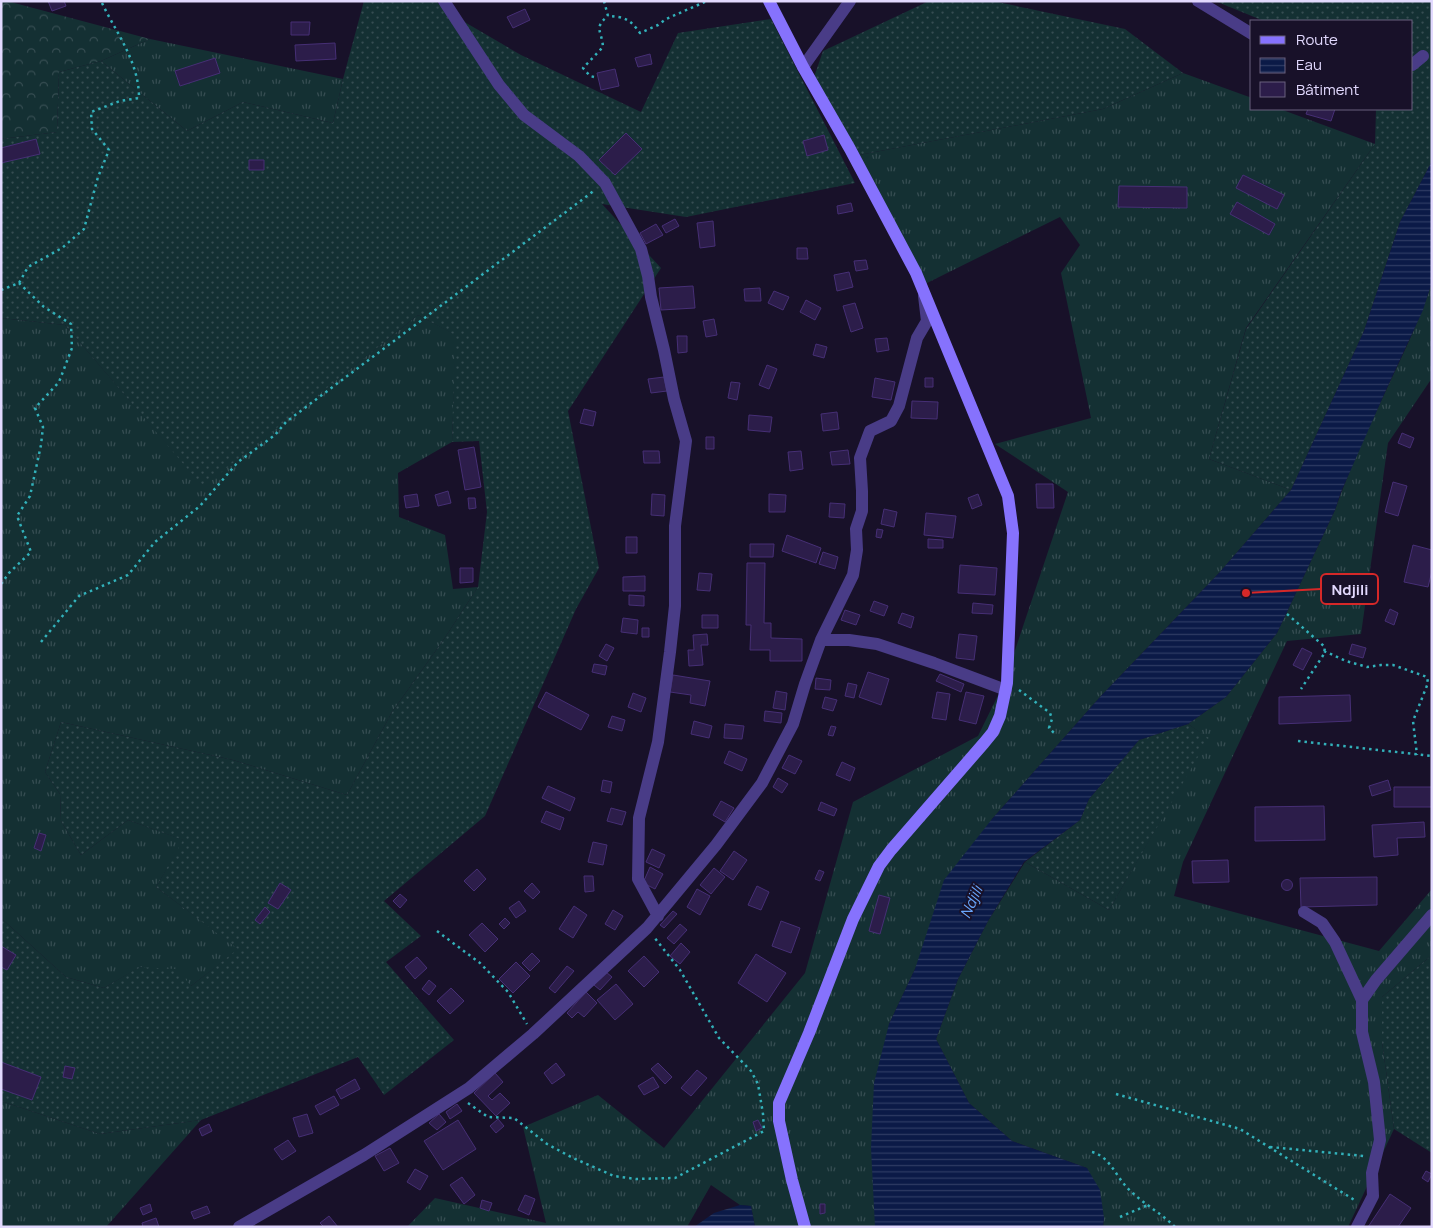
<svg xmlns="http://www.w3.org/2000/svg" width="1433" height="1228" viewBox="0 0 1433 1228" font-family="Manrope,sans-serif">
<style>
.grass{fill:url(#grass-tufts)}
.forest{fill:url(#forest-crowns)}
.garden{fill:url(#garden-dots)}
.water{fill:url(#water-rules)}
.building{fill:#2c1d4a;stroke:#462f75}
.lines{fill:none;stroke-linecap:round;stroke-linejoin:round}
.path{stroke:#32b1ba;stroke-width:2.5;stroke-dasharray:2.5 4;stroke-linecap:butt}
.street{stroke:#493c87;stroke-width:12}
.secondary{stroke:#8672fd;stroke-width:12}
.labels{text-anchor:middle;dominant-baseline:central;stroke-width:4;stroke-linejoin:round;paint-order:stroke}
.water-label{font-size:15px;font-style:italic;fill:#69a6fd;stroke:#181129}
.leader{fill:none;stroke:#d62828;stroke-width:2}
.callout-dot{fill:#d62828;stroke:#181129;stroke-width:2}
.callout{fill:#181129;stroke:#d62828;stroke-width:2}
.callout-label{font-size:15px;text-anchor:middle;font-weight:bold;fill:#e2d9fe}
</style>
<defs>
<pattern id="grass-tufts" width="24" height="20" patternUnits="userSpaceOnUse" patternTransform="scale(1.25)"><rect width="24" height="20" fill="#143033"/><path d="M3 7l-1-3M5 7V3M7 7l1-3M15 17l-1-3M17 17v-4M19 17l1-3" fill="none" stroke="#364d52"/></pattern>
<pattern id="forest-crowns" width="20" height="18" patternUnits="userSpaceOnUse" patternTransform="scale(1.25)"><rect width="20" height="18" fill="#143033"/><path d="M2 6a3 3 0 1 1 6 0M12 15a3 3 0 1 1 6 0" fill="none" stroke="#364d52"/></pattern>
<pattern id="garden-dots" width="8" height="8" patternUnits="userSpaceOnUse" patternTransform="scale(1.25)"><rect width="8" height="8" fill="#143033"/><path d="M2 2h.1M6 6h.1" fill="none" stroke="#364d52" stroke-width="1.8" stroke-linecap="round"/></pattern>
<pattern id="water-rules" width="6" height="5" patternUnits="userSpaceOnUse" patternTransform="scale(1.25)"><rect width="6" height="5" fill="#0b1a47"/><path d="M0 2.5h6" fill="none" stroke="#2e3b63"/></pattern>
</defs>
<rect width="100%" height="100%" fill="#181129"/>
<path class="grass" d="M150,39L343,79L333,123L243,102L187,131L101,61Z
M1183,73L1252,98V109H1280L1375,144L1246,328L1209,459L1291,490L1219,573L1100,697L992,819L915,969L889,1024L875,1227H755L751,1206L740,1205L711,1185L687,1227H407L435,1198L546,1223L523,1127L598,1095L664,1148L805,973L853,802L978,736L1004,683L1068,492L995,444L1091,418L1061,273L1080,245L1060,217L925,284L859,155L1103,109Z
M1432,282V378L1388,443L1361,634L1287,641L1183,862L1174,896L1379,951L1432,889V955L1382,997V1042L1394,1129L1348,1227H1103L1104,1218L1087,1168L1012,1141L969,1103L936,1039L958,979L988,921L1025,862L1109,910L1208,738L1188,724L1226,697L1277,633L1335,510C1350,467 1370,425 1389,384C1405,350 1421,317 1432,282Z
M418,315L456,335L452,442L398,473L399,517L445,535L453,589L478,587L442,642L392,712L347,795L233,760L61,722L45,772L60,794L61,821L81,855L128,820L184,840L156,887L239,949L191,986L140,967L104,988L66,977L1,918V318L65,325L203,486Z
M1,1101L100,1134L201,1120L106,1227H1Z"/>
<path class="forest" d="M1,1H7L150,39L101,61L59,72L57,132L1,139Z"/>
<path class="garden" d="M364,1H436L444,10L521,55L641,112L678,33L771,19L855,183L686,217L602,204L661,268L568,411L599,568L576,609L485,816L384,901L421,936L386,962L454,1040L384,1095L358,1057L201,1120L100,1134L1,1101V918L66,977L104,988L139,967L177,969L191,986L238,949L156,887L183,840L128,820L81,855L61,821L60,794L45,772L61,722L233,760L347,795L392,712L442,642L478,587L487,512L479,441L452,442L455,335L418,315L203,487L65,325L1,318V139L57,132L59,72L101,61L187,131L243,102L333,123L343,79Z
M929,1H993L1125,29L1183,73L1103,109L859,155L814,77L823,51Z
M1215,1H1432V161L1400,222L1364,331L1291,490L1209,459L1246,329L1375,144L1376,109H1412V21H1264Z
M1188,724L1209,738L1109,910L1025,862L1080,820L1089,799L1139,740Z
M1432,955V1153L1394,1129L1382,1042V997Z"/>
<path class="water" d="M1432,161V282L1423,310L1386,390L1341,492L1335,510L1277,633L1226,697L1188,724L1139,740L1089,799L1080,820L1024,862L988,921L958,979L936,1039L969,1103L1012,1141L1087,1168L1100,1190L1104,1218L1103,1227H875L871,1148L874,1083L889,1024L915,969L944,880L992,819L1100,697L1219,573L1291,490L1364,331L1400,222Z
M740,1205L751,1206L755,1227H694L714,1213Z"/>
<path class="building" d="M48,1H64L66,6L52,11Z
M525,9L530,20L513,28L507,17Z
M291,22H310L309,35H291Z
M335,43L336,59L296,61L295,45Z
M650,54L652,64L638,67L635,58Z
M215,58L220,73L180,86L175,71Z
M615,69L619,86L601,90L597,73Z
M1308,109H1335L1331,121L1306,114Z
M626,133L642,149L615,175L599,160Z
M824,135L828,150L807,156L803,141Z
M36,139L40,154L1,163V148Z
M249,160H264V170H249Z
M1243,175L1284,195L1277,209L1236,188Z
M1119,186L1187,187V208L1118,207Z
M1237,202L1275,224L1269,235L1230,214Z
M851,203L853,211L838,214L837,206Z
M675,219L679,226L666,233L662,226Z
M713,221L715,246L700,248L697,223Z
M656,224L663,235L646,244L640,233Z
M797,248H807L808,259H797Z
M866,260L868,269L856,271L854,261Z
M849,272L853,287L837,291L834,275Z
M693,286L695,308L661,310L659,288Z
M760,288L761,301H745L744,289Z
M774,291L789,297L783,310L768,303Z
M806,300L821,308L815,320L800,312Z
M855,303L863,328L851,332L843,306Z
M714,319L717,335L706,337L703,321Z
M677,336H687V352L678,353Z
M887,338L889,350L877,352L875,339Z
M816,344L827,347L824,358L813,355Z
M767,365L777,369L769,389L759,385Z
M664,377L667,391L651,393L648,379Z
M875,378L895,382L891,400L872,397Z
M925,378H933V387H925Z
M731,382L740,383L737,400L728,398Z
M912,401L938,402L937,419L911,418Z
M584,409L596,412L593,426L580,423Z
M837,412L839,429L823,431L821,414Z
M749,415L772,417L770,432L748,430Z
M1402,433L1414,438L1410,448L1398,443Z
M706,437H714V449H706Z
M474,447L481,487L465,490L458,450Z
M848,450L850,464L832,465L830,452Z
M643,451H659L660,463H644Z
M801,451L803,469L790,471L788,452Z
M1393,482L1407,486L1398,516L1385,512Z
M1036,484H1053L1054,508H1037Z
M448,491L451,503L438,506L435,495Z
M417,494L419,506L406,508L404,496Z
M652,494L665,495L664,516L651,515Z
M769,494L786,495L785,512H769Z
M978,494L982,505L972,509L968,498Z
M468,498H475L476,508L469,509Z
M830,503L845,504L844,518L829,517Z
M884,509L897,512L894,527L881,524Z
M926,513L956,516L953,538L924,535Z
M877,529L883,530L881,538L876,537Z
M787,535L821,548L816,563L782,551Z
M626,537H637V553H626Z
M928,539L943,540V548H928Z
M750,544H774L773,557H750Z
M1413,545L1432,550V571L1428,587L1404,582Z
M823,552L838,557L835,569L819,564Z
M747,563H765L764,623H771V638L802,639V661H770V650H750L751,625H746Z
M960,565L997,568L995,595L958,593Z
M460,568H473V582L460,583Z
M699,573L712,574L710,591L697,590Z
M645,576V591H623V577Z
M629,595L644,596V606L629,605Z
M874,601L888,606L884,616L870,611Z
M973,603L993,605L992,614L972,613Z
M1390,609L1398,613L1394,625L1385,621Z
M845,610L860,615L856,625L841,620Z
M902,613L914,617L911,628L898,623Z
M702,615H718V628H702Z
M623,618L638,620L637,634L621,632Z
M642,628H649V637H642Z
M707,634L708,645H701L703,665L689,666L688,650H694L693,635Z
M959,634L977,636L974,660L956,658Z
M606,644L614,648L607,661L599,656Z
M1352,644L1366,648L1363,658L1349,654Z
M1302,648L1312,653L1303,670L1293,665Z
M594,664L607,666L605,675L592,672Z
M868,672L889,679L881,705L859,697Z
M940,674L964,684L961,692L936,681Z
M673,675L710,681L705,706L690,703L691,695L670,692Z
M816,678L831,680L830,690L815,689Z
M848,683L857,685L854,698L845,696Z
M776,691L787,693L785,710L773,708Z
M546,692L589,715L581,730L538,707Z
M937,692L950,694L946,720L932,718Z
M966,692L984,696L976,724L959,720Z
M633,693L646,698L641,712L628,707Z
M1350,695L1351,721L1279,724V697Z
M825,697L837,700L833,711L822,708Z
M765,711L782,713L781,723L764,721Z
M612,716L625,720L622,731L608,727Z
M694,721L712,726L709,738L691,734Z
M725,724L744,726L742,739L724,738Z
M831,726L836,727L833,736L828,735Z
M729,751L747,759L742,771L724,763Z
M789,755L802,761L795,774L782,768Z
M842,762L855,768L850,781L836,775Z
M778,778L788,784L782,793L773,787Z
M603,780L612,782L610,793L601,791Z
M1388,780L1391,790L1372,796L1369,786Z
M548,786L575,798L570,811L542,798Z
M1394,787H1432V807H1394Z
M721,801L734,808L725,822L713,815Z
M821,802L837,809L834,816L818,810Z
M1324,806L1325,840L1255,841V807Z
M611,808L626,812L622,825L607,821Z
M546,811L564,818L560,830L541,822Z
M1424,822L1425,837L1397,838L1398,855L1374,857L1372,825Z
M39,833L46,835L41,851L34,848Z
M593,842L607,845L603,865L588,862Z
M652,849L665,855L659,868L646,862Z
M734,851L747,860L733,880L720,871Z
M1228,860L1229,882L1193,883L1192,861Z
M650,867L663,874L655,889L643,883Z
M714,868L725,877L711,894L700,885Z
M477,869L486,879L474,891L464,881Z
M819,870L824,872L820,881L815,879Z
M584,876H593L594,891L585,892Z
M1377,877V905L1301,907L1300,878Z
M1281.5 885a5.5 5.5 0 1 1 11 0a5.5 5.5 0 1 1-11 0Z
M280,883L291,890L278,909L268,903Z
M532,883L540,892L533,899L524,891Z
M757,886L769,892L761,910L748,905Z
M697,889L710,896L700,915L687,907Z
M400,894L407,900L400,908L393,901Z
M879,895L890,898L880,934L869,931Z
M519,901L526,911L516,918L509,908Z
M574,906L587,915L573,938L559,929Z
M265,907L270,912L260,924L255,920Z
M613,910L623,916L615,930L605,924Z
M673,911L677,914L664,928L660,925Z
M505,918L510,923L504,929L499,924Z
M781,921L800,928L791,953L772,946Z
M482,923L498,939L485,952L469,935Z
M680,924L687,930L674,944L667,938Z
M681,943L690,952L680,964L670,956Z
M1,946L16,955L7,970L1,967Z
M532,953L540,961L530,971L522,963Z
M756,954L786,973L767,1002L738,983Z
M644,956L659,972L644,987L628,971Z
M417,957L427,968L415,979L405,967Z
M516,962L530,976L513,993L499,979Z
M567,966L574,971L555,993L549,988Z
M606,972L612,977L600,990L594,985Z
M429,980L436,986L429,995L422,989Z
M616,984L633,1004L615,1020L597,1000Z
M451,988L464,1001L450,1014L437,1001Z
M586,992L597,1003L584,1017L578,1012L572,1018L567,1013Z
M1,1062L41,1077L32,1100L1,1089Z
M556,1063L565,1075L552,1084L544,1073Z
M658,1063L672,1077L665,1084L651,1069Z
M65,1066L75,1068L72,1079L63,1077Z
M697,1070L707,1078L691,1096L681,1088Z
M495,1073L503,1082L488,1096L492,1100L500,1093L510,1103L496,1116L474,1093Z
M653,1077L659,1087L644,1095L638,1086Z
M355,1079L360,1089L341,1099L336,1090Z
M334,1096L339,1105L320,1115L315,1106Z
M457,1104L462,1111L450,1119L446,1112Z
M307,1114L313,1133L299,1137L293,1118Z
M439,1114L446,1122L437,1130L429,1123Z
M498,1119L504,1126L496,1133L490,1126Z
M458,1120L476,1149L443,1170L424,1141Z
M758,1120L762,1128L756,1131L753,1122Z
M209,1124L212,1131L202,1136L199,1129Z
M288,1140L296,1151L282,1160L274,1149Z
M390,1148L399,1163L384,1171L375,1156Z
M415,1169L428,1176L420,1190L407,1182Z
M1426,1171L1432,1174L1428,1182L1422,1178Z
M462,1177L475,1195L464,1204L450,1185Z
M1390,1194L1411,1208L1398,1227H1368Z
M525,1195L535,1199L529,1215L518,1210Z
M482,1200L492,1203L489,1211L480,1208Z
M150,1204L152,1211L143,1215L140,1208Z
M820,1204H825V1213L820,1214Z
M207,1206L210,1213L194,1219L191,1212Z
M329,1216L338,1227H324L320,1223Z
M156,1218L159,1227H143L142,1223Z"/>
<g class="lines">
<path class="path" d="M604,1L608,16C625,17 630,19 640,33L658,25L666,19L707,1
M594,77L590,76L583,68L603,47C602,31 593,28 608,16
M1,290L19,283L28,267L62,248L84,229L98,177L109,150L92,129L91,112L120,101L139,98C139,61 116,33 101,1
M1,584L9,573L31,552L17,516L30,496L41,445L43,427L35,408L59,382L72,348L71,324L44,307L19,283
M1287,614L1325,647L1324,654L1301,689
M41,642L79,596L128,575L155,542L200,506L238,462L275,435L286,422L595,190
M1324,651L1346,661L1367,667L1381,665H1393L1427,677L1428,683L1413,721L1417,755
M1019,690L1050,713L1052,719L1049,728L1056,735
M1298,741L1432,756
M437,931L480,963L508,992L527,1024
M1116,1094L1240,1129L1356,1201
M468,1103L488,1117L514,1118L547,1144L573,1158L614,1176L636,1179L675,1178L764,1131L763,1114L758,1084L751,1071L719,1038L680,970L654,937
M1270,1147L1364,1156
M1092,1152C1108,1156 1114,1172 1124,1184C1138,1201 1159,1211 1175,1227
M1120,1217L1148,1205"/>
<path class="street" d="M444,1L499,85L524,115L579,156L605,183L641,249L648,276L651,297L664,350L674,399L686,441L675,526V606L670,652L658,742L639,818L638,879L658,916
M1198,1L1252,34
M1412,65L1423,56
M803,67L850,1
M821,640H849L877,644L934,663L1006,690
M1304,912L1322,923L1335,942L1362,1000V1032L1374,1082L1380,1140L1372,1173L1373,1196L1357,1227
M1362,1000L1376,980L1432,915
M239,1227L364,1155L469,1088L533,1034L647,928L716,845L762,783L793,724L805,684L821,640L853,575L857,550L856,529L862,511V491L860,458L870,431L891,421L899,406L917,338L927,321L924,296"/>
<path class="secondary" d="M769,1L803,67L850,149L916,273L1008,496L1013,533L1007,683L1000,716L993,732L984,743L891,850L879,866L853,919L809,1033L779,1103V1121L792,1180L805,1227"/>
</g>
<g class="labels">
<g class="water-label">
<text transform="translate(971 902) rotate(-66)">Ndjili</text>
</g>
</g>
<path class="leader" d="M1246 593L1321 589"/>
<circle class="callout-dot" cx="1246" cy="593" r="5"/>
<rect class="callout" x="1321" y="574" width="57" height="30" rx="5"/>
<g class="callout-label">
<text x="1350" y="595">Ndjili</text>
</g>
<rect width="1433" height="1228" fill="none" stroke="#e2d9fe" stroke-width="5"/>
<rect x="1250" y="20" width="162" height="90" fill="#181129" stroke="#69617e"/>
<rect x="1260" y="36" width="25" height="8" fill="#8672fd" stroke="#69617e"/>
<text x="1296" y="45" font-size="15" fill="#e2d9fe">Route</text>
<rect x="1260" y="58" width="25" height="15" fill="url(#water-rules)" stroke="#69617e"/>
<text x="1296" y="70" font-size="15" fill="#e2d9fe">Eau</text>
<rect x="1260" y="82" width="25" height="15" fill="#2c1d4a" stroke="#69617e"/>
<text x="1296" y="95" font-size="15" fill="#e2d9fe">Bâtiment</text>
</svg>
